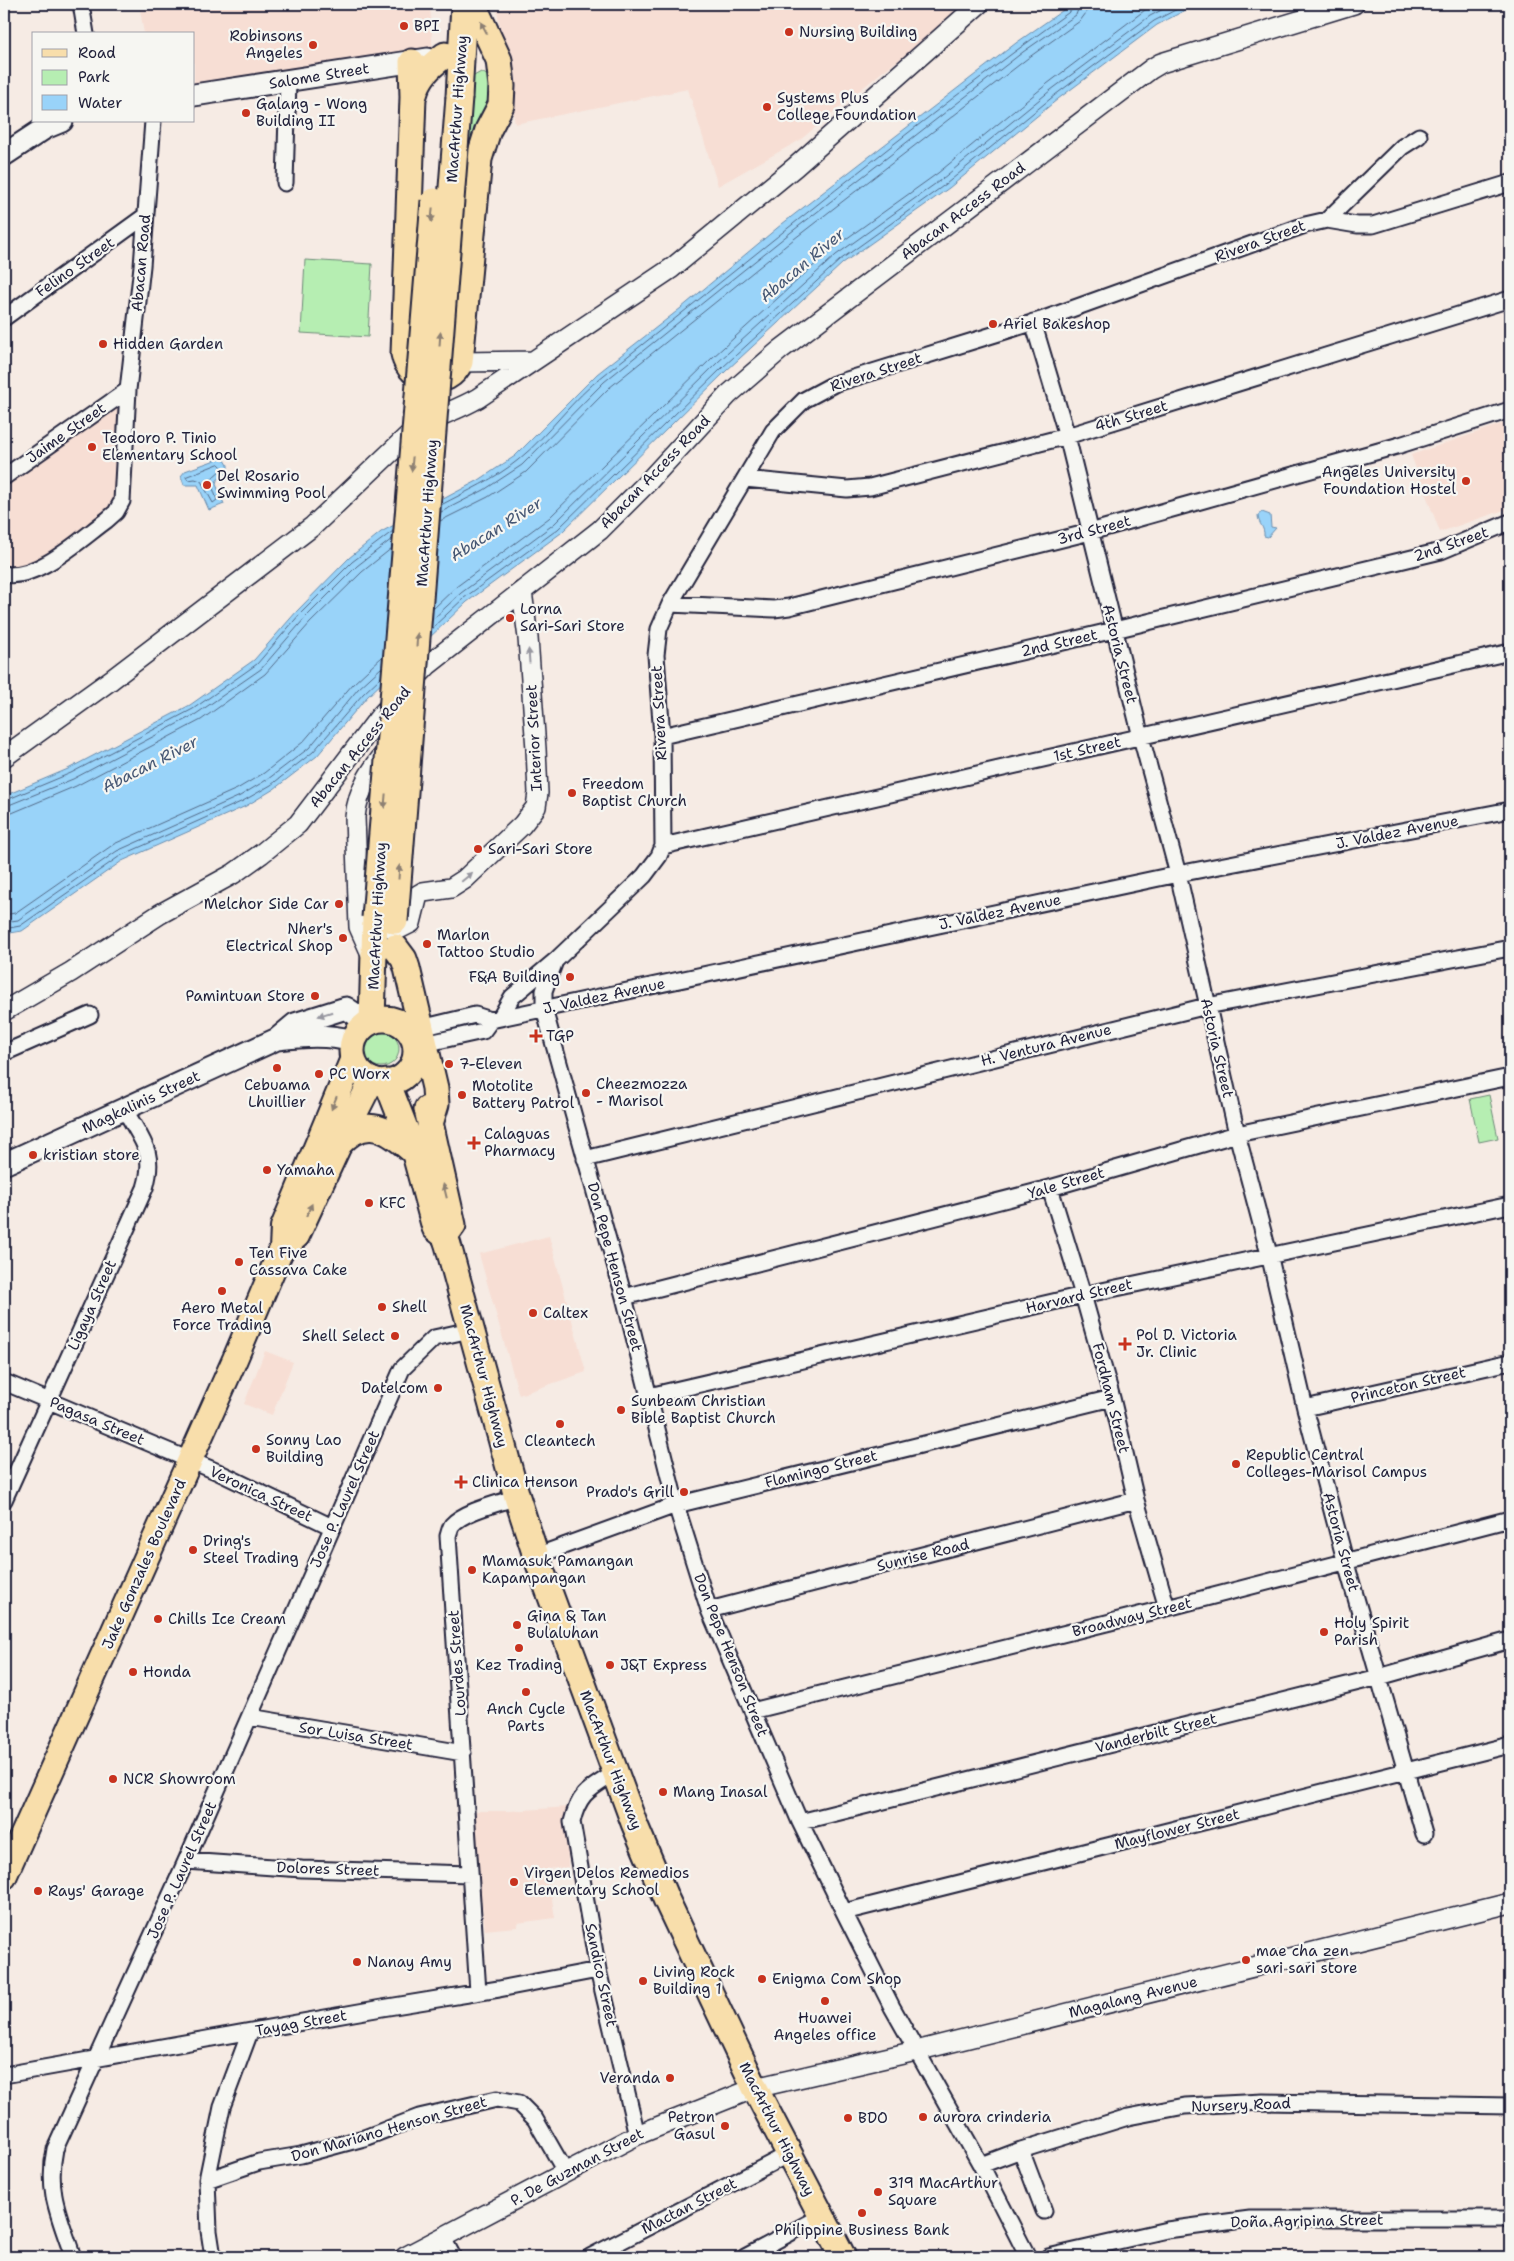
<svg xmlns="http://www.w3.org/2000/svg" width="1514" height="2261" viewBox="0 0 1514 2261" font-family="'Shantell Sans',sans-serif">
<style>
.built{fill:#f7ded4}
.green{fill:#b6eeb2;stroke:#6c8876}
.water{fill:#99d3f9;stroke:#698cad}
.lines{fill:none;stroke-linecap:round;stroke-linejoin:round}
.shore{stroke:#526987;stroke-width:1}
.minor-casing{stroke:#22223b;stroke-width:19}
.tertiary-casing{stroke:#22223b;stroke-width:22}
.secondary-casing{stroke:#22223b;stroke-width:25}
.primary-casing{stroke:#22223b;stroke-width:28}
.trunk-casing{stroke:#22223b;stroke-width:29}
.minor{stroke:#f6f6f2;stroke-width:15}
.tertiary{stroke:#f6f6f2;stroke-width:19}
.secondary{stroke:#f6f6f2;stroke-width:21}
.primary{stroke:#f8deab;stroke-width:24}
.trunk{stroke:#f8deab;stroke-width:25}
.trunk-bridge-casing{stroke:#22223b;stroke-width:29;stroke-linecap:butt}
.trunk-bridge{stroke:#f8deab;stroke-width:25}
.oneway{fill:#8d8073}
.oneway2{fill:#9797a0}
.poi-dot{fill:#c8321e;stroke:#f6f6f2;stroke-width:2}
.labels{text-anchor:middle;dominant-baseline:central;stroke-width:4.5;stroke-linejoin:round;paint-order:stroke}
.poi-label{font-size:15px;fill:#22223b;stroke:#f6f6f2;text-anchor:start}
.street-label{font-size:15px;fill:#22223b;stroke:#f6f6f2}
.water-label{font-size:16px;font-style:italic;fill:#465774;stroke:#f6f6f2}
</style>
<rect width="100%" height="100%" fill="#f6ebe4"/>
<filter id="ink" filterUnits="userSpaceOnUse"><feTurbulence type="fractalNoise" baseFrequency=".02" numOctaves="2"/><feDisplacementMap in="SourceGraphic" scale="10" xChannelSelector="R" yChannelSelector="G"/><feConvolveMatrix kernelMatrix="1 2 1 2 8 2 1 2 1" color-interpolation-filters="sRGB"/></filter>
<g filter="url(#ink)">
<path class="built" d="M139,4H430L433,57L194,90V34H144Z
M521,4H977L882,72L800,140L718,186L688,89L515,124L497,10Z
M121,405V501L42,561L16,569L4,566V488Z
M1510,421V508L1440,532L1411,455Z
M549,1236L586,1372L519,1395L479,1254Z
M265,1351L293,1362L272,1415L244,1404Z
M568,1807V1867L547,1869L555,1918L517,1923V1927L485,1930L470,1811H509Z"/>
<path class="green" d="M481,72L491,77L492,90L473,165L467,174L472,77Z
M305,260L372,264L368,337L301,333Z
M363 1049a18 18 0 1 1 36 0a18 18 0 1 1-36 0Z
M1489,1095L1498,1138L1479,1142L1470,1099Z"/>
<path class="water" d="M1072,4H1197L1157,25L1058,99L949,188L843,263L726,371L561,533L467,602L367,697L317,756L274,789L246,806L122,861L22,931L4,934V796L68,769L190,705L254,660L297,611L349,558L381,532L479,480L515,456L597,374L681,308L782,224L1016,43Z
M218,459L225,460L228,465V473L217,480L216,484L224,504L209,510L198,485H184L181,476L185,471Z
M1262,512L1270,515L1271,527L1276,528L1268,537L1264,536C1265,527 1258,524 1258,515Z"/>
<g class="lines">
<path class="shore" d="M219,464L223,468L212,478V485L217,500L213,503L201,481L195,479L188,480L186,477Z
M441,505C467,491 495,479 518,460C549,435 572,399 604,375C759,253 911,125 1072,10L1074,4
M441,512L484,490L522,465L604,382L790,233L1023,52L1076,15L1080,4
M440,521L488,497L526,472L609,388L794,239L1028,58L1080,21L1086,13L1088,4
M433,609L456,587L549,518L713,357L832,249L938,173L1047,84L1145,10L1157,4
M432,620L461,593L554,524L718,362L836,255L942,179L1051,90L1150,16L1173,4
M431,629L464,598L558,529L723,367L840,260L946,184L1055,95L1154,21L1187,4
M4,801L71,773L193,709L257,664L300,614L352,562L393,531
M4,807L73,779L196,714L261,669L305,618L357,566L392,539
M4,815L12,813L76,786L201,720L265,674L310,623L362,572L392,548
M4,915L15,913L114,844L237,789L264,773L303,742L353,684L383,656
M4,922L18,920L117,851L240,796L268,779L309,748L358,689L382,667
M4,929L20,926L120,856L243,801L271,785L313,752L363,694L381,677"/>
<g class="minor-casing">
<path id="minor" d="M81,4L86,34
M285,183L288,81
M1327,220L1402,147L1419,136
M4,318L145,216
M1033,322L1067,436L1141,737L1178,874L1237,1134L1269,1254L1305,1408L1345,1560L1424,1834
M4,477L128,390
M745,479L847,489L870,487L1067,436L1510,299
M4,574C37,581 82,538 107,520L116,512L122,501L128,390L142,266L153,121
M670,604L774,609L789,607L1090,532L1400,445L1510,410
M662,736L1127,627L1441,551L1510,522
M663,846L1510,652
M555,961L544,991V1009L624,1297L676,1505L709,1610L800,1822L844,1912L892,2007L981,2165L1028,2257
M500,1018L512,997L556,960L644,876L659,856L663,846L662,736L656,655L659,629L670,604L773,431L804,400L834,384L1041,320L1305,225L1327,220L1357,225H1373L1510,183
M421,1028L475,1015L491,1020L1178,874L1510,810
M424,1044L483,1031L491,1020
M4,1053L90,1015
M585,1159L1207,1006L1510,948
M1050,1188L1083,1295L1112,1398L1136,1500L1167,1608
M624,1297L1050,1188L1237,1134L1510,1077
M4,1382L218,1472L332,1527
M649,1396L1083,1295L1510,1205
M1305,1408L1510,1362
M4,1500L145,1188C156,1152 142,1141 125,1110
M536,1556L676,1505L1112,1398
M709,1610L1136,1500
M752,1711L1167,1608L1510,1519
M250,1717L463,1753
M615,1773C590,1789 579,1792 572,1822L598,1970L637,2135
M800,1822L1379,1677L1510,1640
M186,1861L302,1869L470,1874
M844,1912L1510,1745
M478,1992L448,1536C449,1533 450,1528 452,1525C464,1511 500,1503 517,1497
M4,2075L376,2009L499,1989L598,1970
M1021,2150L1044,2211
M981,2165L1021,2150L1128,2117L1185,2106L1263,2102L1510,2106
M207,2180L259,2162L301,2155L364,2138L419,2117L497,2099L519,2103L535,2119L566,2173
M443,2238L453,2257
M73,2257C60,2217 46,2192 55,2149L186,1861L402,1369L434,1338L470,1330
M213,2257L209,2231L207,2180L222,2107L250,2032
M590,2257L789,2154
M745,2257L822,2216
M1048,2257L1167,2230L1250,2219H1510"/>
</g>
<g class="tertiary-casing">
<path id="tertiary" d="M460,362L533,361
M4,757L111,680L313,526L416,428C436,416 458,410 478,398L672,268L795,167L979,4
M395,931L411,923L418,895L423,892L451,888L465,879L522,825L536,807L538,793L536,749L528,638L522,591
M372,956L359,927L355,817C358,787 373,767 392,744
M4,1011L71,972L160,914L233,874L261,854L298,824L381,715L428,665L600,530L646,484L728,395L780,350L1151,69L1161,63L1354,4
M405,2257L637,2135L755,2088L916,2051L1510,1903"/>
</g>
<g class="secondary-casing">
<path id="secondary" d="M194,95L428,59
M4,155L45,128L62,121
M277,1039C304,1036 327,1034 353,1041
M4,1164L277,1039L295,1024L346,1008L368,1023"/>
</g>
<g class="primary-casing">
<path id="primary" d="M282,1249L283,1227L353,1058
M4,1877L235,1359L278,1257L282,1249L297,1236L340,1143L372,1080"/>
</g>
<g class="trunk-casing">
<path id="trunk" d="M412,62L413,97L404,354C409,382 449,390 460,362L479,159L488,130L501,105L502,86L499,60L473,4
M414,95C419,76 429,67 445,55
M459,97L464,4
M395,947L404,959L407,968L435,1088L436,1104L430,1124
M352 1051a32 32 0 1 1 64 0a32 32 0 1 1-64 0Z
M372,1021L375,918
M387,1082L415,1154L435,1228L445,1236L448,1245L517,1497L536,1556L634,1823L666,1899L755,2088L843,2257
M427,1109L453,1225L445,1236
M340,1143C367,1114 389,1130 414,1152"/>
</g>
<use href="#minor" class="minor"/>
<use href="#tertiary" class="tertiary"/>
<use href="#secondary" class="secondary"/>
<use href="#primary" class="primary"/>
<use href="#trunk" class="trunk"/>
<g class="trunk-bridge-casing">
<path id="trunk-bridge" d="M375,918L434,201
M395,921L459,97"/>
</g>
<use href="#trunk-bridge" class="trunk-bridge"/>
</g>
<defs><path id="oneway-solid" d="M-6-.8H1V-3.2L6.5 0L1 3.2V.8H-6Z" transform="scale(1.25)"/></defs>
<g class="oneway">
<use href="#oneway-solid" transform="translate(484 28) rotate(-118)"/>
<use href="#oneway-solid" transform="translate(432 215) rotate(95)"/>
<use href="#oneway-solid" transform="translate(440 339) rotate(-86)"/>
<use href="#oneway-solid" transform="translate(412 464) rotate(95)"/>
<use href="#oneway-solid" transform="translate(417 640) rotate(-86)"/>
<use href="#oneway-solid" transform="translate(385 801) rotate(95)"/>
<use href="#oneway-solid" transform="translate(399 872) rotate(-86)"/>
<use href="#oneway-solid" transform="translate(334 1103) rotate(112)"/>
<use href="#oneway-solid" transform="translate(445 1191) rotate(-104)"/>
<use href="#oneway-solid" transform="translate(309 1210) rotate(-65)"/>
</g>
<g class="oneway2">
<use href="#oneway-solid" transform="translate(529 656) rotate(-94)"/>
<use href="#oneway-solid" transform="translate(467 877) rotate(-40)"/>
<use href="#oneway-solid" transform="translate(325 1014) rotate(163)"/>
</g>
</g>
<g class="poi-dot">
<circle cx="404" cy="26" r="5"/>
<circle cx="789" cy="32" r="5"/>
<circle cx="313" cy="45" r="5"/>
<circle cx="767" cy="107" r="5"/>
<circle cx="246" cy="113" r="5"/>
<circle cx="993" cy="324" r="5"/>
<circle cx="103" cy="344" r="5"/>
<circle cx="92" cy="447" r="5"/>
<circle cx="1466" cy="481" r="5"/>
<circle cx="207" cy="485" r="5"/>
<circle cx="510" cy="618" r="5"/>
<circle cx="572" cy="793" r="5"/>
<circle cx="478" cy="849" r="5"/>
<circle cx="339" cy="904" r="5"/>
<circle cx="343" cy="938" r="5"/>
<circle cx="427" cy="944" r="5"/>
<circle cx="570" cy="977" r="5"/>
<circle cx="315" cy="996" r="5"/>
<path d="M533.5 1028.5h5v5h5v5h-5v5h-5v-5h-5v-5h5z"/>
<circle cx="449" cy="1064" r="5"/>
<circle cx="277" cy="1068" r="5"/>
<circle cx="319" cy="1074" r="5"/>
<circle cx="586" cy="1093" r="5"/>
<circle cx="462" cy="1095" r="5"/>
<path d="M471.5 1135.5h5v5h5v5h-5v5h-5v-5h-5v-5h5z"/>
<circle cx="33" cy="1155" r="5"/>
<circle cx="267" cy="1170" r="5"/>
<circle cx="369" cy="1203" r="5"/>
<circle cx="239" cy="1262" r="5"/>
<circle cx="222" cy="1291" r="5"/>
<circle cx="382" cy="1307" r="5"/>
<circle cx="533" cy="1313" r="5"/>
<circle cx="395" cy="1336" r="5"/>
<path d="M1122.5 1336.5h5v5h5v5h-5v5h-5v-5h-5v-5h5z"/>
<circle cx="438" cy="1388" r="5"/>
<circle cx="621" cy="1410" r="5"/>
<circle cx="560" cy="1424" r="5"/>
<circle cx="256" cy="1449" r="5"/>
<circle cx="1236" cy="1464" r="5"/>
<path d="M458.5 1474.5h5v5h5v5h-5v5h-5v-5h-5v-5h5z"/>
<circle cx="684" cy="1492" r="5"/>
<circle cx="193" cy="1550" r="5"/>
<circle cx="472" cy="1570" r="5"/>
<circle cx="158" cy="1619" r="5"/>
<circle cx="517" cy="1625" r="5"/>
<circle cx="1324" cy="1632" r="5"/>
<circle cx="519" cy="1648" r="5"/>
<circle cx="610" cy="1665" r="5"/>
<circle cx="133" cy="1672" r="5"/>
<circle cx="526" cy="1692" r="5"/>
<circle cx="113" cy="1779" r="5"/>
<circle cx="663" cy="1792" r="5"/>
<circle cx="514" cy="1882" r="5"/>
<circle cx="38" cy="1891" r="5"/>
<circle cx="1246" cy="1960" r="5"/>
<circle cx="357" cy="1962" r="5"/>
<circle cx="762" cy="1979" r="5"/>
<circle cx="643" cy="1981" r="5"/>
<circle cx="825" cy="2001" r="5"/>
<circle cx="670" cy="2078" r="5"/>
<circle cx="923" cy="2117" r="5"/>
<circle cx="848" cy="2118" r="5"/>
<circle cx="725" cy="2126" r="5"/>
<circle cx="878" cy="2192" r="5"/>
<circle cx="862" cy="2213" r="5"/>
</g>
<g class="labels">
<g class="poi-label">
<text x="414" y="26">BPI</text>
<text x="799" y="32">Nursing Building</text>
<text x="303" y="36" text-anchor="end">Robinsons<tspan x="303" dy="17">Angeles</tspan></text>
<text x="777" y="98">Systems Plus<tspan x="777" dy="17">College Foundation</tspan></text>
<text x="256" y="104">Galang - Wong<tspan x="256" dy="17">Building II</tspan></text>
<text x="1003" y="324">Ariel Bakeshop</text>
<text x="113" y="344">Hidden Garden</text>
<text x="102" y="438">Teodoro P. Tinio<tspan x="102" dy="17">Elementary School</tspan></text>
<text x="1456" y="472" text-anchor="end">Angeles University<tspan x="1456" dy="17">Foundation Hostel</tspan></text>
<text x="217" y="476">Del Rosario<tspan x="217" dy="17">Swimming Pool</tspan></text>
<text x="520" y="609">Lorna<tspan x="520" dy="17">Sari-Sari Store</tspan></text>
<text x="582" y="784">Freedom<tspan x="582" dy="17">Baptist Church</tspan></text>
<text x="488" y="849">Sari-Sari Store</text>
<text x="329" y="904" text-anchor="end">Melchor Side Car</text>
<text x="333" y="929" text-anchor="end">Nher's<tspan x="333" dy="17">Electrical Shop</tspan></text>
<text x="437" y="935">Marlon<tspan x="437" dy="17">Tattoo Studio</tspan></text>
<text x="560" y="977" text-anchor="end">F&amp;A Building</text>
<text x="305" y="996" text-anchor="end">Pamintuan Store</text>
<text x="546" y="1036">TGP</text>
<text x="459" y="1064">7-Eleven</text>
<text x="329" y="1074">PC Worx</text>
<text x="596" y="1084">Cheezmozza<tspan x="596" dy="17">- Marisol</tspan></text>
<text x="277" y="1085" text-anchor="middle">Cebuama<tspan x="277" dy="17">Lhuillier</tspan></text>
<text x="472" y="1086">Motolite<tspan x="472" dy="17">Battery Patrol</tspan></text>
<text x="484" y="1134">Calaguas<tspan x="484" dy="17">Pharmacy</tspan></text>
<text x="43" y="1155">kristian store</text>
<text x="277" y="1170">Yamaha</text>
<text x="379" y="1203">KFC</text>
<text x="249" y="1253">Ten Five<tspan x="249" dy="17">Cassava Cake</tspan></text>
<text x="392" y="1307">Shell</text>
<text x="222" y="1308" text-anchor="middle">Aero Metal<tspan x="222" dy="17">Force Trading</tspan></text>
<text x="543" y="1313">Caltex</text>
<text x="1136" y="1335">Pol D. Victoria<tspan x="1136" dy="17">Jr. Clinic</tspan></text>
<text x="385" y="1336" text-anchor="end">Shell Select</text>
<text x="428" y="1388" text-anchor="end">Datelcom</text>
<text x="631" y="1401">Sunbeam Christian<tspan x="631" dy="17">Bible Baptist Church</tspan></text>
<text x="266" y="1440">Sonny Lao<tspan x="266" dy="17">Building</tspan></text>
<text x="560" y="1441" text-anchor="middle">Cleantech</text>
<text x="1246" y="1455">Republic Central<tspan x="1246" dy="17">Colleges-Marisol Campus</tspan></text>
<text x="472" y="1482">Clinica Henson</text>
<text x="674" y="1492" text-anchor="end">Prado's Grill</text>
<text x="203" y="1541">Dring's<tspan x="203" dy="17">Steel Trading</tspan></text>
<text x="482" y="1561">Mamasuk Pamangan<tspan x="482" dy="17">Kapampangan</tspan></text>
<text x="527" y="1616">Gina &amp; Tan<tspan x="527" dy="17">Bulaluhan</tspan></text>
<text x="168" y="1619">Chills Ice Cream</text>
<text x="1334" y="1623">Holy Spirit<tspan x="1334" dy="17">Parish</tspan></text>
<text x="519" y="1665" text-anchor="middle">Kez Trading</text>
<text x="620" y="1665">J&amp;T Express</text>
<text x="143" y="1672">Honda</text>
<text x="526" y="1709" text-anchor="middle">Anch Cycle<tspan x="526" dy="17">Parts</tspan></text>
<text x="123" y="1779">NCR Showroom</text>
<text x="673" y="1792">Mang Inasal</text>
<text x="524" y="1873">Virgen Delos Remedios<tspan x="524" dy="17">Elementary School</tspan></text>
<text x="48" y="1891">Rays' Garage</text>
<text x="1256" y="1951">mae cha zen<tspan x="1256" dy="17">sari sari store</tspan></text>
<text x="367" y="1962">Nanay Amy</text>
<text x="653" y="1972">Living Rock<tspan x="653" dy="17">Building 1</tspan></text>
<text x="772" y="1979">Enigma Com Shop</text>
<text x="825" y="2018" text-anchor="middle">Huawei<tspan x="825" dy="17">Angeles office</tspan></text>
<text x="660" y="2078" text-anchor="end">Veranda</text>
<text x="715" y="2117" text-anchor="end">Petron<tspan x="715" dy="17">Gasul</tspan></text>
<text x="933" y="2117">aurora crinderia</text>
<text x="858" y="2118">BDO</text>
<text x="888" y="2183">319 MacArthur<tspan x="888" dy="17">Square</tspan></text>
<text x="862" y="2230" text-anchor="middle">Philippine Business Bank</text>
</g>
<g class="street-label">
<text transform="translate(319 76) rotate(-9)">Salome Street</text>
<text transform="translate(457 109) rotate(-86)">MacArthur Highway</text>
<text transform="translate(963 211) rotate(-37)">Abacan Access Road</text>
<text transform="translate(1260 241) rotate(-20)">Rivera Street</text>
<text transform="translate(141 263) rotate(-85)">Abacan Road</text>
<text transform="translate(75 267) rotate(-35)">Felino Street</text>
<text transform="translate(876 372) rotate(-18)">Rivera Street</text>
<text transform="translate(1131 416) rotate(-17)">4th Street</text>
<text transform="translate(66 433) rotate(-35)">Jaime Street</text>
<text transform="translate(655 472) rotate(-46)">Abacan Access Road</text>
<text transform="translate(427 513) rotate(-86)">MacArthur Highway</text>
<text transform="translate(1094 530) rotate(-15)">3rd Street</text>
<text transform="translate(1451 544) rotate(-19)">2nd Street</text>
<text transform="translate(1059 643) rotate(-13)">2nd Street</text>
<text transform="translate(1120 654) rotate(76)">Astoria Street</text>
<text transform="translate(659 713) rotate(-93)">Rivera Street</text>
<text transform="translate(534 738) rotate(-93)">Interior Street</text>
<text transform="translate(360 747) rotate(-51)">Abacan Access Road</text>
<text transform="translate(1087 749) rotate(-13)">1st Street</text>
<text transform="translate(1397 832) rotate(-11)">J. Valdez Avenue</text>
<text transform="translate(1000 912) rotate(-12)">J. Valdez Avenue</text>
<text transform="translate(377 916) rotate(-87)">MacArthur Highway</text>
<text transform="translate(604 996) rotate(-12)">J. Valdez Avenue</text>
<text transform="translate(1046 1045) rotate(-14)">H. Ventura Avenue</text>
<text transform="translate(1217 1048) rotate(77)">Astoria Street</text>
<text transform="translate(141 1102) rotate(-25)">Magkalinis Street</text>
<text transform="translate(1066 1183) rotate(-16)">Yale Street</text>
<text transform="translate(615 1267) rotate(75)">Don Pepe Henson Street</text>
<text transform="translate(1079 1296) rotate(-13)">Harvard Street</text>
<text transform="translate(92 1305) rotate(-66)">Ligaya Street</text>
<text transform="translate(484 1376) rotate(75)">MacArthur Highway</text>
<text transform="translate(1408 1385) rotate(-13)">Princeton Street</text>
<text transform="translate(1111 1398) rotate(76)">Fordham Street</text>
<text transform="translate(97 1421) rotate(23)">Pagasa Street</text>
<text transform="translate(821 1469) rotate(-14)">Flamingo Street</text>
<text transform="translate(261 1494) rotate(25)">Veronica Street</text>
<text transform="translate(345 1499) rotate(-66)">Jose P. Laurel Street</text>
<text transform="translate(1341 1542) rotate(75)">Astoria Street</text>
<text transform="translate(923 1555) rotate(-14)">Sunrise Road</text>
<text transform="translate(144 1564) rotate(-66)">Jake Gonzales Boulevard</text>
<text transform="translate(1132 1617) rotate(-14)">Broadway Street</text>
<text transform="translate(731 1655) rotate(68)">Don Pepe Henson Street</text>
<text transform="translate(457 1663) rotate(-94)">Lourdes Street</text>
<text transform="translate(1156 1733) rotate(-14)">Vanderbilt Street</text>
<text transform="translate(356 1736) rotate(9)">Sor Luisa Street</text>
<text transform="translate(611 1760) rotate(69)">MacArthur Highway</text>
<text transform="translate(1177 1829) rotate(-14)">Mayflower Street</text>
<text transform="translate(328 1869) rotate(2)">Dolores Street</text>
<text transform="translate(182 1870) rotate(-66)">Jose P. Laurel Street</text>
<text transform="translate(601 1975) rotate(78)">Sandico Street</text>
<text transform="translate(1133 1997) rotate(-14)">Magalang Avenue</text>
<text transform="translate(301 2023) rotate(-10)">Tayag Street</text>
<text transform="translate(1241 2105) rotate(-2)">Nursery Road</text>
<text transform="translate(389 2129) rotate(-16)">Don Mariano Henson Street</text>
<text transform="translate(777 2129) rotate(63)">MacArthur Highway</text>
<text transform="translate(577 2167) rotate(-28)">P. De Guzman Street</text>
<text transform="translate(689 2206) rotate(-27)">Mactan Street</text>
<text transform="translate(1307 2221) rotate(-1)">Doña Agripina Street</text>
</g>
<g class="water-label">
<text transform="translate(802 265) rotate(-40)">Abacan River</text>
<text transform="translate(496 529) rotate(-32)">Abacan River</text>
<text transform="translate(150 764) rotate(-27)">Abacan River</text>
</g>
</g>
<rect width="1514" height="2261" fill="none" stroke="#f6f6f2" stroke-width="20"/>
<rect x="10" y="10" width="1494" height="2241" fill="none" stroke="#22223b" stroke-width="2" filter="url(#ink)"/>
<rect x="32" y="32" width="162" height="90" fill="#f6f6f2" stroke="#a1a1a9"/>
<rect x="42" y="49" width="25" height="8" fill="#f8deab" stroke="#a1a1a9"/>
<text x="78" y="58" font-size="15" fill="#22223b">Road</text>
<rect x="42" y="70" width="25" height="15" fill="#b6eeb2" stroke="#a1a1a9"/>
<text x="78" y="82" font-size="15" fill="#22223b">Park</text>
<rect x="42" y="95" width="25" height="15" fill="#99d3f9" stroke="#a1a1a9"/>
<text x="78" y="108" font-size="15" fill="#22223b">Water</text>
</svg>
